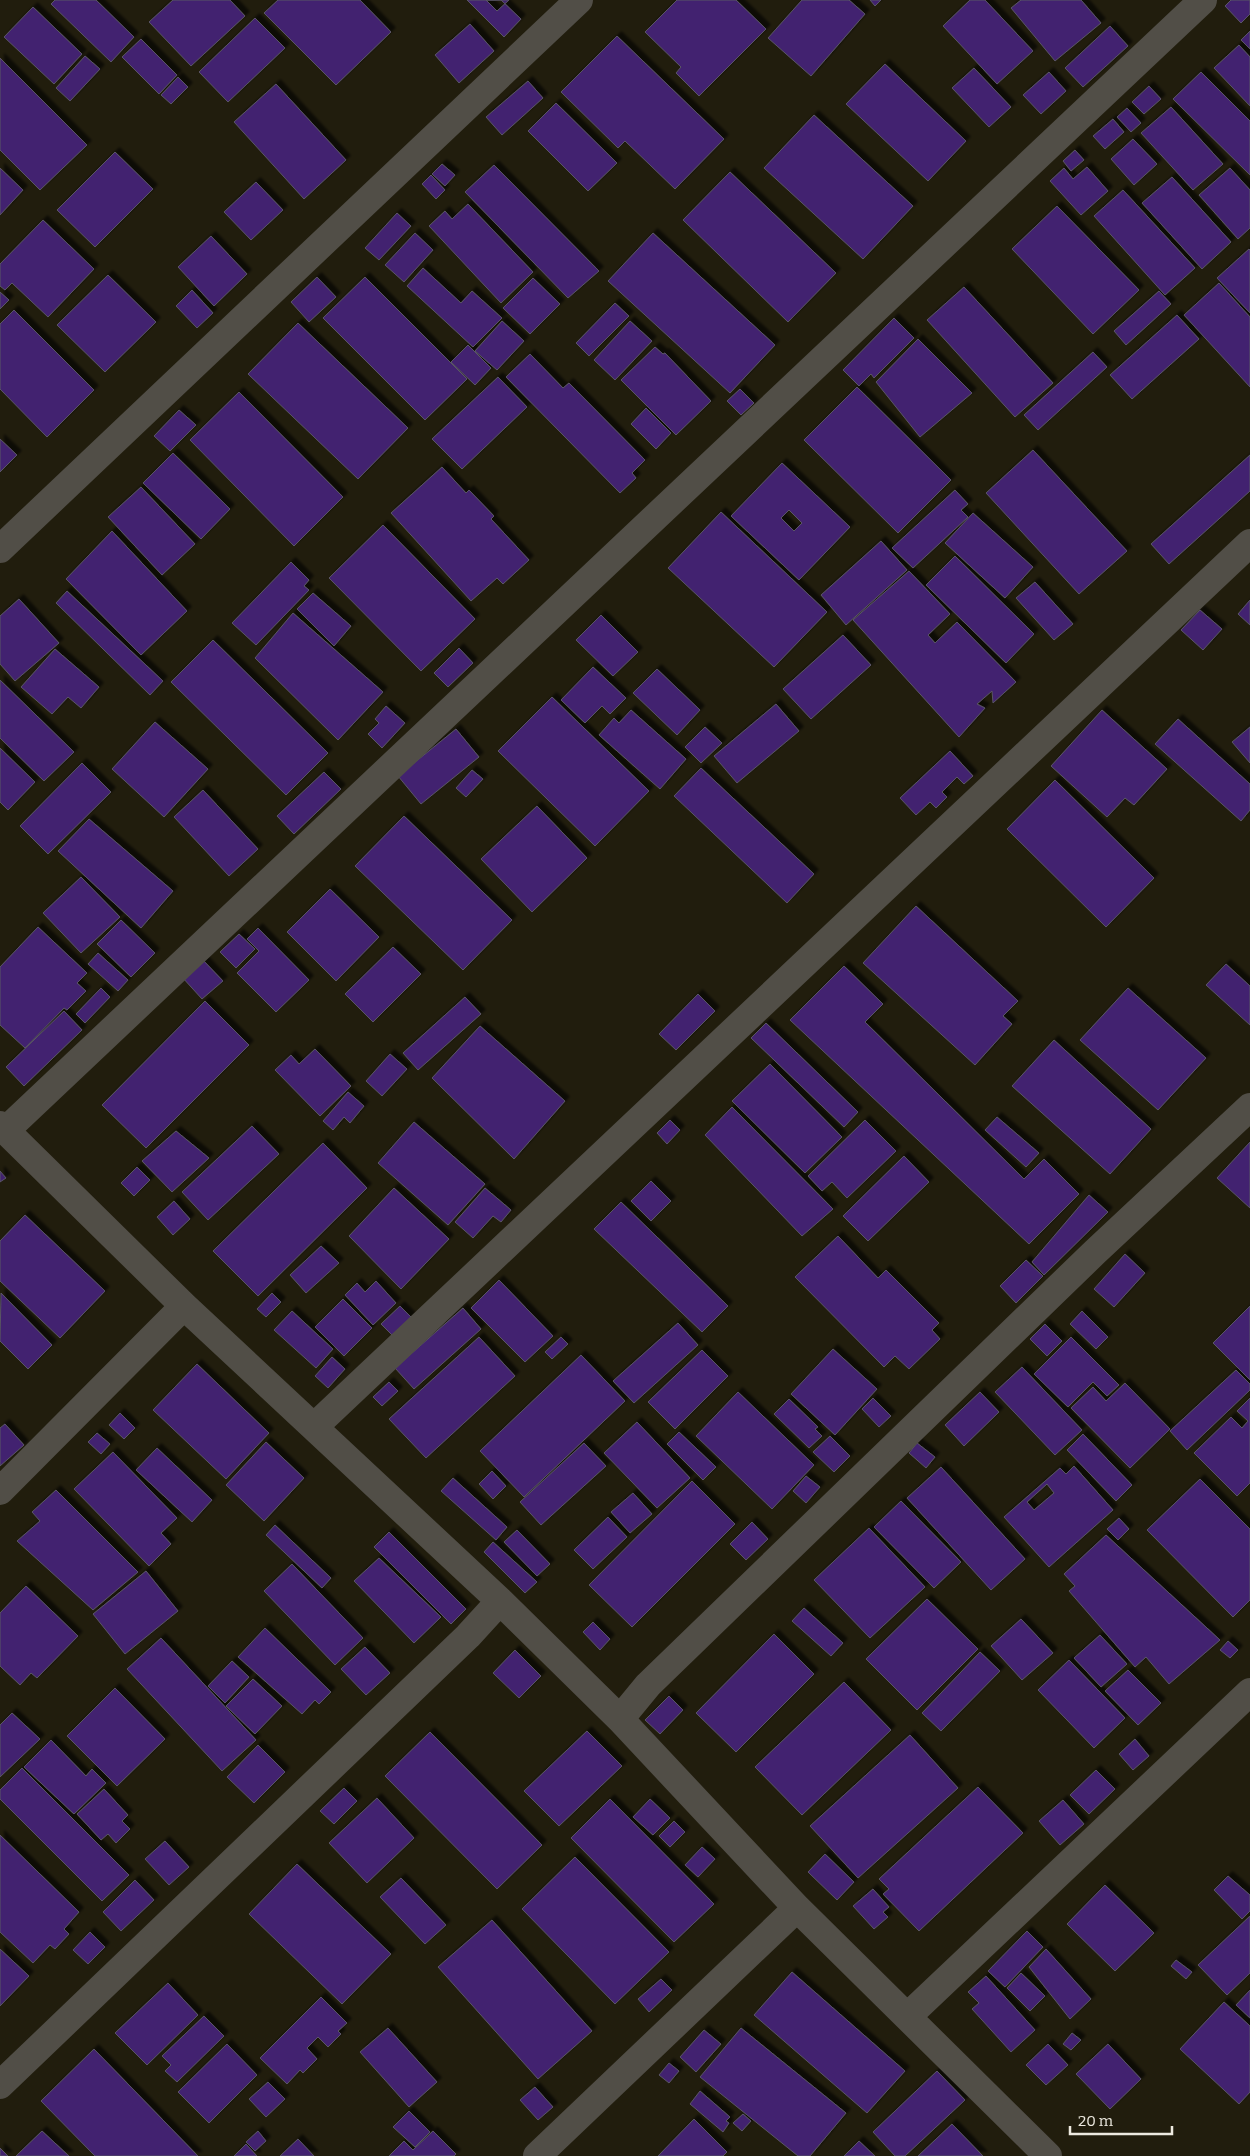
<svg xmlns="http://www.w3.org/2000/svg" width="1250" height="2156" viewBox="0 0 1250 2156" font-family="Bitter,serif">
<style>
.building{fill:#42246f;stroke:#5a5566;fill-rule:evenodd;filter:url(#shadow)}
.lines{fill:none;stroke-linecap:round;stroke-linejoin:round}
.minor{stroke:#514e47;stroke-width:28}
</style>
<defs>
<filter id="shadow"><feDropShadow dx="4.5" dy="-4.5" stdDeviation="1" flood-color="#0009"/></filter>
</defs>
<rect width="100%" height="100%" fill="#211d0d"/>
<path class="building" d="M55,0H96L134,37L111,62L51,4Z
M173,0H230L245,16L191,66L149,22Z
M278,0H360L391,32L336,85L264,13Z
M467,0H501L521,19L504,37Z
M486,0H509L497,11Z
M677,0H736L766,29L699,96L676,73L681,67L645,32Z
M802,0H849L865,14L811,76L768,38Z
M870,0H881L875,6Z
M970,0H985L1033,51L997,84L943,26Z
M1021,0H1081L1101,23L1055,61L1011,8Z
M1231,0H1250V14L1241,23L1225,6Z
M33,7L82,54L54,84L4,37Z
M255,18L285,48L228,102L199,72Z
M470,24L494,51L459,83L435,55Z
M1110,26L1128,46L1083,87L1065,68Z
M1250,31V49L1241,40Z
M617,36L724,139L675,189L625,141L618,148L561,92Z
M141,39L177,75L159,94L122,57Z
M1239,45L1250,57V106L1214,68Z
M85,56L100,69L70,101L56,88Z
M0,58L87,145L40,190L0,150Z
M885,64L966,141L928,181L846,104Z
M974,68L1011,107L989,127L952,88Z
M1049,72L1066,91L1041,114L1023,95Z
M1201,72L1250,121V175L1173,99Z
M178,77L188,87L171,104L161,95Z
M528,81L543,98L502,135L486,117Z
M276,84L346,160L304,199L234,122Z
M1149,86L1161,99L1144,114L1132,102Z
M556,103L617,163L588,191L528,131Z
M1171,107L1223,164L1193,190L1141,133Z
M1127,108L1141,123L1131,132L1117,117Z
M814,115L913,206L863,259L764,168Z
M1113,119L1124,132L1105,149L1093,136Z
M1133,139L1157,164L1134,185L1111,159Z
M1075,150L1084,160L1071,171L1063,161Z
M115,152L153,189L95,247L57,210Z
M442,164L455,175L445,186L432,174Z
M494,165L599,271L568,298L465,192Z
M1087,167L1108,191L1081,215L1050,181L1064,168L1073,179Z
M0,168L23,190L0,215Z
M1230,168L1250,190V228L1238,239L1199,195Z
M730,172L836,273L788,322L683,220Z
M431,175L445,190L436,199L422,184Z
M1172,177L1231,242L1202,269L1142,203Z
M256,182L283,210L251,240L224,212Z
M1123,190L1195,268L1165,295L1094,216Z
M468,204L533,272L501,303L429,226L445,211L452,219Z
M1057,206L1139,290L1093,334L1012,249Z
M397,213L411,226L379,260L365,248Z
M43,220L94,269L48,317L12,283L5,290L0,286V264Z
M415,233L433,250L404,282L385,265Z
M653,233L775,345L730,393L608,281Z
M211,236L247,274L214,306L178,267Z
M1249,249L1250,250V313L1217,278Z
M423,268L461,303L472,291L502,318L473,347L407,286Z
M108,275L156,322L105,372L57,325Z
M317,277L336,297L309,322L291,302Z
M365,277L467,379L425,420L323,318Z
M533,278L560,304L530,334L503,308Z
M1219,283L1250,317V387L1184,315Z
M964,287L1053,383L1015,417L927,320Z
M192,290L213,313L197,328L176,306Z
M1159,291L1171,304L1126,345L1114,331Z
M0,292L9,300L0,309Z
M615,303L629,316L589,356L576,343Z
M14,310L94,390L47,437L0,389V324Z
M1177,315L1199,339L1132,399L1110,375Z
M894,318L914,338L874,378L871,374L859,386L843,370Z
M502,321L524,341L497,370L475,351Z
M630,321L652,341L615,380L594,360Z
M298,323L408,428L358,479L248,374Z
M918,339L972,393L920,437L876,382Z
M468,345L491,368L475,385L451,362Z
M655,347L663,354L665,353L711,401L676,435L621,380Z
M1093,352L1107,367L1038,430L1024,415Z
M530,354L563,388L569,383L645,460L632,473L636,478L620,493L506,377Z
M498,377L527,407L462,469L432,439Z
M857,387L951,480L898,533L804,440Z
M740,389L754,403L741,415L727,401Z
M239,392L343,497L294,546L190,440Z
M646,408L671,433L656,449L631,424Z
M179,410L196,425L170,451L154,436Z
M0,439L17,455L0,472Z
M1033,450L1127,551L1079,594L986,493Z
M173,453L230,509L201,539L143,483Z
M1250,455V491L1169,564L1151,544Z
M782,463L850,527L799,580L731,516ZM789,510L802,523L794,531L781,518Z
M442,467L466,493L469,490L494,516L491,519L529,560L503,584L497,578L471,601L391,513Z
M141,487L195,544L162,575L108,517Z
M955,490L968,504L961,510L968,517L913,568L892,548Z
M721,512L827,612L774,667L668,568Z
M973,513L1033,567L1005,598L945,543Z
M383,525L475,619L421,671L329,578Z
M112,531L187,611L141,655L66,579Z
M881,541L907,570L846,625L821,595Z
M955,556L1034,634L1006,663L926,585Z
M291,562L309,580L304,586L309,590L256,645L232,623Z
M909,571L950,614L928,635L935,643L957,622L1016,682L993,703L992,691L977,704L985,708L959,737L853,620Z
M1035,582L1073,624L1054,640L1016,598Z
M67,591L163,681L150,695L56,603Z
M313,593L351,626L334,646L297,609Z
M19,599L59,643L15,681L0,664V616Z
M1250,600V625L1238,614Z
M1200,610L1222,629L1203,650L1181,630Z
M293,613L383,692L338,740L255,658Z
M601,615L638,652L613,676L576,640Z
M843,635L871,665L811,719L783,689Z
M213,640L328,753L286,795L171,682Z
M459,648L473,663L448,687L434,673Z
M55,649L99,687L81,708L68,697L52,714L21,687Z
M593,667L626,698L610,714L602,706L585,723L561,700Z
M657,669L700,710L677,735L633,693Z
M0,680L74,752L44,781L0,738Z
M552,697L649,791L595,846L498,751Z
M776,704L799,731L737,783L714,756Z
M386,706L405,723L382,748L368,734L379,723L375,719Z
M631,710L686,759L660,789L599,735L614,718L619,723Z
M1102,710L1167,769L1134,805L1125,798L1107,817L1051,766Z
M1178,719L1250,784V810L1241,821L1155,744Z
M155,722L208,769L164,817L112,769Z
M705,727L722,743L701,763L685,747Z
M1250,727V763L1232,742Z
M456,729L479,757L421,804L398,776Z
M0,748L35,782L8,810L0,802Z
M950,751L973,776L964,784L957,777L942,792L947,797L936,808L930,802L916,815L900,798Z
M82,763L111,792L48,854L20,826Z
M701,768L814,874L787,903L674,796Z
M472,770L483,779L466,797L456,788Z
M324,772L341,789L294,834L277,816Z
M1055,780L1154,878L1106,927L1007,829Z
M203,790L258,849L229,876L174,817Z
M537,806L587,858L532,912L481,859Z
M404,816L512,920L463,970L355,866Z
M89,819L173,891L141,928L58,851Z
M81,877L120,917L81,953L43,913Z
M330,889L379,937L336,981L287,932Z
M916,906L1018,1001L1003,1016L1012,1024L975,1065L863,963Z
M121,920L155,953L131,977L97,944Z
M38,927L87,973L77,983L86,991L67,1010L64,1008L25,1048L0,1025V967Z
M258,928L309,980L276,1012L237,973L259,951L247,939Z
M239,934L255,949L236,968L220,952Z
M393,947L421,974L373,1022L345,994Z
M98,953L128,980L118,991L88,964Z
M202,959L223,981L202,999L182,977Z
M1226,964L1250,986V1025L1206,985Z
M844,966L883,1004L865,1022L1024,1179L1044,1159L1079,1194L1029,1244L790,1020Z
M101,988L110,997L85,1023L76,1014Z
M1128,988L1206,1058L1158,1110L1080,1040Z
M698,994L715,1011L676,1050L659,1034Z
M465,997L481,1014L418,1070L403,1053Z
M205,1001L249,1045L146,1148L102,1105Z
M64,1011L82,1030L24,1086L6,1067Z
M766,1023L858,1112L844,1127L751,1038Z
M480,1026L565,1101L514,1159L432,1078Z
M1054,1040L1151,1129L1110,1174L1012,1086Z
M315,1049L351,1086L320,1116L275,1070L291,1055L299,1064Z
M390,1054L407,1069L382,1096L366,1081Z
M770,1064L842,1137L805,1173L732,1101Z
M348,1092L364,1106L350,1123L344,1117L333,1130L323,1121Z
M732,1107L833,1209L802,1236L705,1135Z
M997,1117L1039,1153L1026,1167L985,1130Z
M670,1120L680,1130L667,1144L657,1133Z
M865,1120L896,1151L847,1198L832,1182L822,1191L808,1176Z
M414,1122L485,1184L448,1225L378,1163Z
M252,1126L279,1154L208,1220L182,1192Z
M176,1131L209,1158L172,1192L142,1161Z
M1250,1142V1208L1217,1178Z
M323,1143L367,1188L258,1296L213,1251Z
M904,1156L929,1182L868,1241L843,1216Z
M137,1167L150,1180L134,1196L121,1183Z
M0,1171L6,1178L0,1182Z
M651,1181L671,1201L651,1221L631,1201Z
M394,1188L449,1239L401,1289L349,1236Z
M485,1188L511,1210L501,1222L493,1216L473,1238L455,1222Z
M1089,1195L1108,1212L1044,1275L1032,1262Z
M174,1201L190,1219L173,1235L157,1217Z
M621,1202L728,1306L702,1332L594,1229Z
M25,1215L105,1291L60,1338L0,1281V1241Z
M838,1236L878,1278L886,1270L939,1323L932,1330L940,1339L909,1369L895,1356L884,1367L795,1277Z
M321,1246L339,1263L306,1293L290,1275Z
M1125,1254L1145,1273L1114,1307L1094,1289Z
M1026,1260L1043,1276L1016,1303L1000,1286Z
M499,1280L553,1336L525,1362L471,1308Z
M376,1281L396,1303L373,1325L345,1295L357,1283L365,1292Z
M1,1293L52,1345L28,1369L0,1341Z
M272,1293L281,1302L266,1317L257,1309Z
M343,1299L372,1328L344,1356L315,1327Z
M400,1306L411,1317L393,1336L381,1324Z
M1250,1306V1380L1213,1343Z
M463,1308L481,1329L414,1389L395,1368Z
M292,1311L333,1349L316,1368L274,1330Z
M1082,1311L1108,1337L1096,1349L1070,1324Z
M678,1323L698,1345L634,1403L613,1381Z
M1045,1324L1062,1341L1047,1356L1030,1339Z
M479,1337L515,1376L426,1458L389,1419Z
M561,1337L568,1344L552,1359L545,1352Z
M1071,1337L1119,1385L1107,1396L1093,1382L1068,1407L1034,1374Z
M833,1349L877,1389L835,1435L791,1394Z
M702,1350L728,1376L675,1429L648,1402Z
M581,1355L625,1401L524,1497L480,1451Z
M332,1357L345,1369L328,1388L315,1376Z
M197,1364L269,1433L226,1479L153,1410Z
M1022,1367L1082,1430L1055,1455L995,1392Z
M1236,1370L1250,1384V1390L1187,1450L1170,1431Z
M389,1382L398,1391L382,1406L373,1397Z
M1125,1383L1170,1429L1130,1468L1071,1408L1093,1387L1106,1401Z
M738,1392L814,1465L772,1509L696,1436Z
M980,1392L999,1412L964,1446L945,1425Z
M873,1398L891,1416L879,1427L862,1409Z
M1250,1398V1483L1237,1496L1194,1453L1231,1417L1242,1428L1248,1421L1237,1411Z
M789,1399L818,1427L815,1429L822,1436L809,1448L774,1414Z
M120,1413L135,1428L124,1439L109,1425Z
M637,1422L690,1478L657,1508L604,1453Z
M5,1424L24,1445L0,1466V1428Z
M679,1432L716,1467L703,1480L667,1444Z
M97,1433L110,1444L101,1454L88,1442Z
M1083,1434L1132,1485L1116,1501L1067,1450Z
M830,1436L850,1456L834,1472L813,1452Z
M266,1442L304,1478L264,1521L226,1485Z
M584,1443L606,1466L541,1525L520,1502Z
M917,1443L935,1457L926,1468L909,1453Z
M157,1448L212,1500L192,1522L136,1470Z
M113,1452L177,1518L161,1533L171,1544L149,1566L74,1489Z
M1074,1466L1113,1510L1049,1567L1004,1517L1060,1468L1066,1474ZM1047,1484L1054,1493L1034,1510L1027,1502Z
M941,1467L1025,1559L991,1590L907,1498Z
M492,1471L506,1486L493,1499L479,1484Z
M806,1476L820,1487L806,1503L793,1491Z
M453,1478L507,1527L496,1540L441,1491Z
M1200,1479L1250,1529V1600L1233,1617L1147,1530Z
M692,1481L735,1524L632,1627L589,1585Z
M56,1490L138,1572L93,1610L17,1541L40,1521L32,1512Z
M633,1493L652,1514L630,1533L611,1512Z
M901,1501L961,1562L934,1588L874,1527Z
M608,1517L627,1537L593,1569L574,1550Z
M1119,1518L1129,1529L1118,1540L1107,1529Z
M752,1522L768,1539L746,1560L730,1544Z
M275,1525L331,1578L322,1588L266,1535Z
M869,1528L925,1587L870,1638L814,1580Z
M517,1530L550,1564L537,1576L504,1542Z
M389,1532L466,1609L451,1624L374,1547Z
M1106,1535L1220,1640L1169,1684L1146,1657L1135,1667L1069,1591L1075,1586L1064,1574Z
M493,1542L537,1582L525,1593L484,1552Z
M379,1558L441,1617L414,1643L354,1581Z
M292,1564L363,1638L335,1665L264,1591Z
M146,1571L178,1611L125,1654L93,1614Z
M26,1586L78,1636L37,1678L31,1673L20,1685L0,1666V1613Z
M927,1599L978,1649L917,1710L866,1659Z
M804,1608L843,1643L831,1656L792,1621Z
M1021,1619L1053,1653L1022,1680L991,1646Z
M593,1622L610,1639L600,1650L583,1632Z
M265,1628L331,1692L319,1704L315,1700L302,1714L238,1657Z
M774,1634L814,1674L736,1752L696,1713Z
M1100,1635L1127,1664L1101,1687L1074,1658Z
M161,1638L256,1740L222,1771L127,1669Z
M1228,1641L1238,1650L1230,1658L1220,1650Z
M365,1647L390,1673L366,1695L341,1669Z
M515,1650L541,1676L519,1698L493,1673Z
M980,1652L1000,1671L941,1731L922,1713Z
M1069,1660L1125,1718L1094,1748L1038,1690Z
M232,1661L249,1677L225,1703L208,1686Z
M1128,1670L1161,1703L1138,1725L1105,1691Z
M253,1679L282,1706L255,1734L226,1706Z
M844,1682L891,1730L802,1815L755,1767Z
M115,1688L165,1739L117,1786L67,1736Z
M669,1696L683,1710L660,1734L645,1720Z
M12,1713L40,1739L0,1777V1725Z
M587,1731L622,1766L559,1826L524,1791Z
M430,1732L542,1845L497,1889L385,1776Z
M910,1735L958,1788L858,1878L810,1826Z
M1135,1739L1149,1756L1133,1770L1119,1754Z
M51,1740L86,1776L92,1769L106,1783L74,1814L24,1767Z
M258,1745L285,1772L254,1803L227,1777Z
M22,1768L129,1875L102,1901L0,1799V1790Z
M1096,1770L1115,1789L1089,1814L1070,1795Z
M978,1787L1023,1833L919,1931L883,1894L889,1889L879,1879Z
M344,1788L357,1801L334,1824L320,1811Z
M104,1789L128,1815L122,1821L130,1829L116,1843L108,1834L101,1840L77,1814Z
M377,1798L414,1838L367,1883L329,1843Z
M610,1799L714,1904L674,1942L571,1838Z
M650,1799L670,1818L653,1835L633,1817Z
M1063,1800L1084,1824L1060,1845L1039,1821Z
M674,1821L685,1832L670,1847L659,1836Z
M0,1835L79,1912L64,1929L69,1934L55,1949L50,1945L33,1963L0,1932Z
M165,1841L189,1867L169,1885L145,1859Z
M702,1847L715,1859L698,1877L685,1865Z
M825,1854L854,1882L837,1900L808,1872Z
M575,1857L669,1952L615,2004L522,1909Z
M297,1864L391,1954L342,2004L249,1914Z
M1228,1876L1250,1895V1911L1242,1919L1214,1890Z
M401,1878L446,1925L425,1944L380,1897Z
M135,1880L154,1900L121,1931L103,1912Z
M1105,1885L1154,1933L1115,1971L1067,1924Z
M873,1889L889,1907L883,1912L888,1917L874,1929L853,1906Z
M1250,1916V1973L1227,1995L1198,1965Z
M492,1920L592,2031L538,2079L438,1967Z
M1027,1931L1043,1947L1005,1987L988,1971Z
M90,1932L105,1947L88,1964L73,1950Z
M0,1949L29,1976L0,2006Z
M1046,1949L1091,1999L1070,2019L1029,1967Z
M1176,1960L1192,1972L1186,1979L1171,1966Z
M792,1972L905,2071L867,2113L754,2015Z
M1021,1973L1045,1996L1030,2011L1007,1988Z
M986,1976L1035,2030L1011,2052L972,2009L979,2003L968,1992Z
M661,1979L672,1990L649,2012L638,1999Z
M168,1983L198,2015L147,2065L115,2033Z
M1250,1990V2018L1236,2005Z
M321,1997L347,2023L338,2031L341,2034L328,2047L318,2037L307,2048L317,2059L303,2073L300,2070L287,2084L260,2058Z
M1224,2002L1250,2026V2092L1239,2104L1180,2049Z
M204,2016L224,2036L177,2082L165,2071L171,2065L162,2056Z
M388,2028L437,2082L409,2107L360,2052Z
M741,2028L846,2113L810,2156H798L700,2077Z
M704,2030L721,2044L696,2072L680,2057Z
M1072,2033L1081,2040L1071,2050L1063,2044Z
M227,2044L257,2075L209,2123L178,2092Z
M1048,2044L1068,2065L1046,2085L1026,2065Z
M1108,2044L1141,2079L1110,2109L1076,2074Z
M94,2049L198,2156H95L41,2101Z
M669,2063L679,2071L669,2083L659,2075Z
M937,2071L965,2100L905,2156H895L873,2132Z
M268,2082L285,2099L266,2117L249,2099Z
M535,2087L553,2107L538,2120L520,2100Z
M700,2091L730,2117L726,2121L729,2123L723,2132L690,2104Z
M409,2111L430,2132L415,2147L393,2127Z
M743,2114L751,2121L742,2131L733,2123Z
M694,2119L727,2152L723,2156H658Z
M952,2124L983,2156H918Z
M42,2131L69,2156H16Z
M258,2131L266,2141L255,2151L246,2142Z
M433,2131L456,2154L454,2156H389L404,2141L413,2150Z
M298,2139L314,2156H280Z
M859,2141L875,2156H844Z
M246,2144L257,2156H234Z
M0,2148L8,2156H0Z"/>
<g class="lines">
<path class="minor" d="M0,549L579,0
M0,1125L184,1306L500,1601L620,1719L797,1908L1048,2156
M5,1131L1203,0
M315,1426L1250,543
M0,1491L184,1306
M620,1719L648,1685L1095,1252L1250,1107
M908,2016L1250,1692
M0,2085L468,1636L500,1601
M537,2156L797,1908"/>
</g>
<path d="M1070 2126v8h102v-8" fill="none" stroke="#edeae0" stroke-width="2.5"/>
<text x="1078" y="2126" font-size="15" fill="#edeae0" stroke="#211d0d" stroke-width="4" paint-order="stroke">20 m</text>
</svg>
